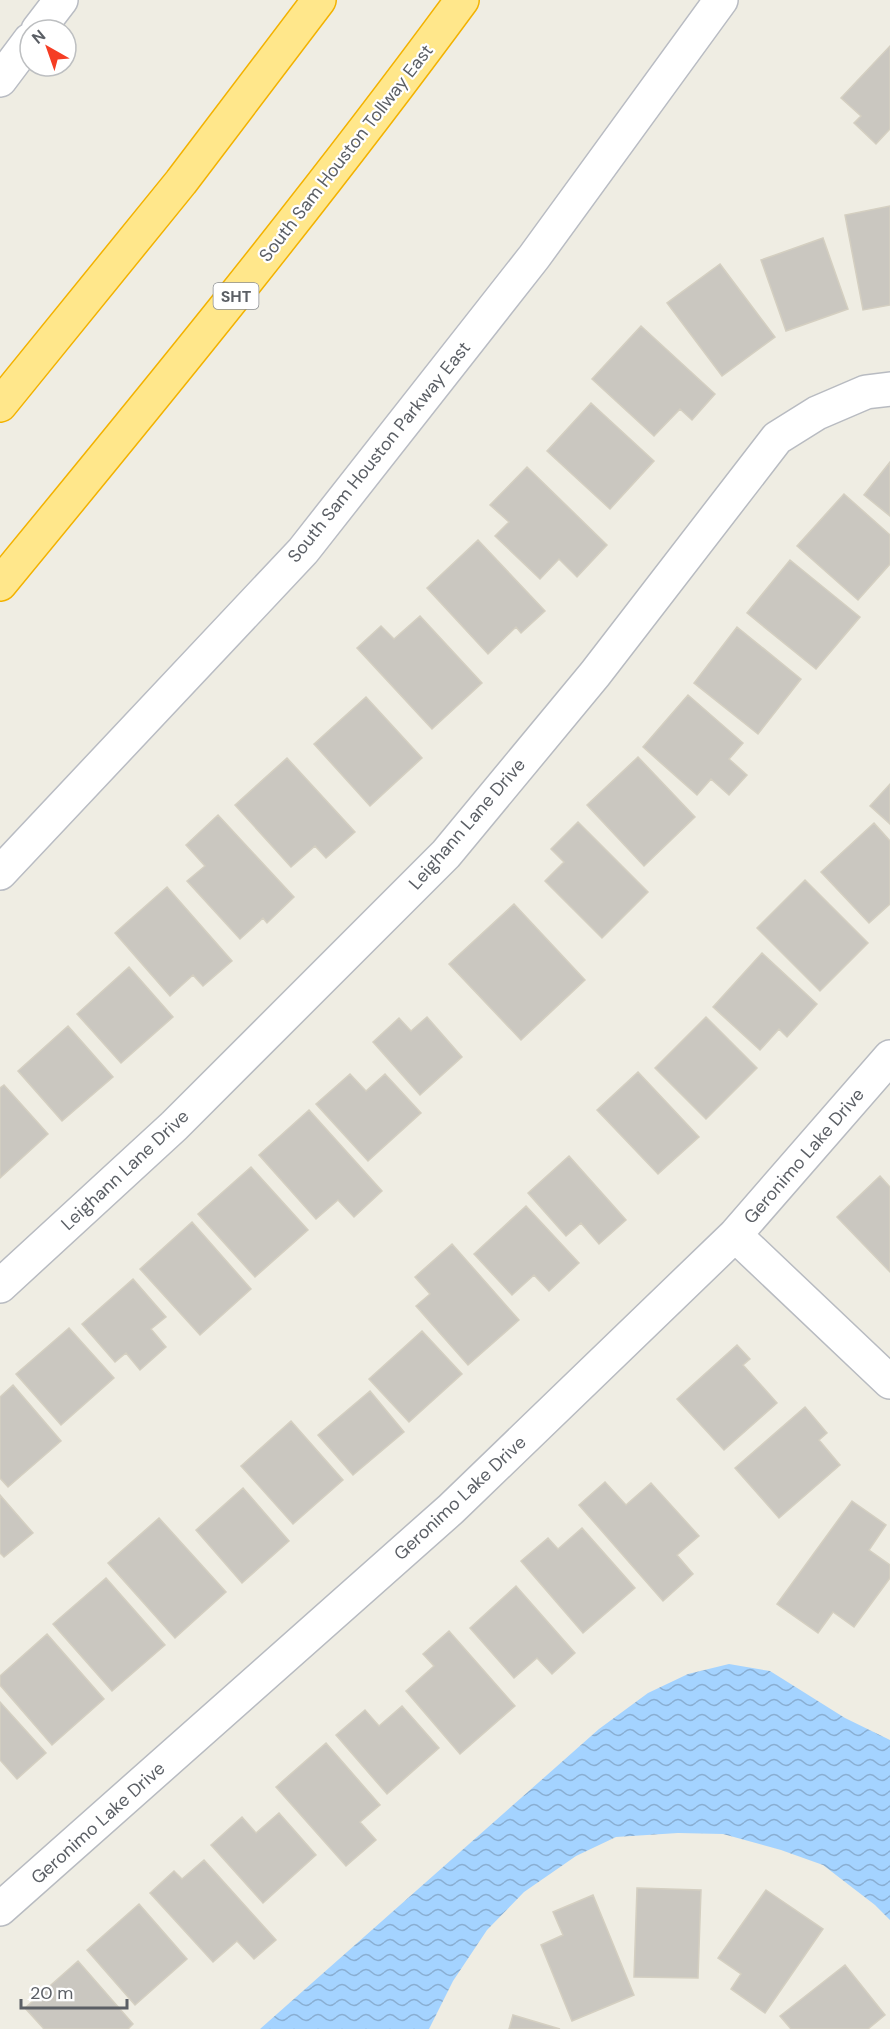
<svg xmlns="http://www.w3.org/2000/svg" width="890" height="2029" viewBox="0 0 890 2029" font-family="'DM Sans',sans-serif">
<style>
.water{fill:url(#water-waves)}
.building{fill:#cac7c0;stroke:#d4cfc1;stroke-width:1.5}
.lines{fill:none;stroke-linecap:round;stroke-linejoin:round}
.street-casing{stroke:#b8bbc1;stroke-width:36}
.secondary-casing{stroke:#b9bcc3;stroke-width:36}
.highway-casing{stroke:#f3b200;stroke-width:36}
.street{stroke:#fff;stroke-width:33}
.secondary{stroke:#fff;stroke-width:33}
.highway{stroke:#ffe78b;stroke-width:33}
.labels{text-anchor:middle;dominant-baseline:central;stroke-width:4.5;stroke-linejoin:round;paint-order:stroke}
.shield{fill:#fff;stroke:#8c8f93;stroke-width:1.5}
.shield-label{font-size:16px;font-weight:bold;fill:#5b5f65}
.street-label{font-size:18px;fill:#5b5f65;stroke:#fff}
</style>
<defs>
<pattern id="water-waves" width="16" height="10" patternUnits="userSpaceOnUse" patternTransform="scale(1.5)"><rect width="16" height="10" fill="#a4d3ff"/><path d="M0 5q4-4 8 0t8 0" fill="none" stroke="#89aed2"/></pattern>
</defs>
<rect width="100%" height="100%" fill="#efede3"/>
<path class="water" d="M729,1664L770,1671L845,1718L890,1740V1920L875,1905L823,1865L781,1850L723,1834L678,1833L616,1837L576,1856L524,1892L487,1930L453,1981L429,2029H260L599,1729L648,1693L688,1674Z"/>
<path class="building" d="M890,46V129L876,144L854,123L861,116L841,98Z
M890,206V305L863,310L845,215Z
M823,238L848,309L786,331L761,260Z
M720,264L775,337L722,376L667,303Z
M641,326L715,394L692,420L680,409L654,436L592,379Z
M591,403L654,461L610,509L547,451Z
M890,462V516L864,495Z
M527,467L607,545L577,577L559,559L540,579L495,536L509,522L490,505Z
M844,494L890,535V564L858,600L797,546Z
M478,540L545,611L521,633L516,627L488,654L427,588Z
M790,560L860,617L816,669L747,613Z
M420,616L482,683L432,729L357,648L381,626L394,639Z
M737,627L801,679L758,734L694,683Z
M688,695L743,743L729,759L747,775L729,795L711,779L697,795L643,747Z
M366,697L422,758L370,806L314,744Z
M638,757L695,817L644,866L587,805Z
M287,758L355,832L326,858L315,846L291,867L235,805Z
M890,784V824L870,806Z
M218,815L294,897L267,923L263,918L240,939L187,881L205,866L186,845Z
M578,822L648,892L602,938L545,881L564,862L551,849Z
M874,823L890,841V904L869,923L821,872Z
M805,880L868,943L820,991L757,928Z
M167,887L232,961L203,986L193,975L170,996L115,933Z
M514,904L585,980L521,1040L449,964Z
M762,953L817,1004L787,1037L779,1029L760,1050L713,1007Z
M129,967L173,1017L121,1063L77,1014Z
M427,1017L462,1057L420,1095L373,1042L399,1018L411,1031Z
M706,1017L757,1068L706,1119L655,1068Z
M68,1026L113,1077L62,1121L18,1071Z
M638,1072L699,1137L658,1174L597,1110Z
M350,1074L366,1091L385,1074L421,1113L368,1161L316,1104Z
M4,1085L48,1134L0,1178V1088Z
M309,1110L382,1191L354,1217L338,1200L316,1219L259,1155Z
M569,1156L626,1220L599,1244L581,1223L566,1236L528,1193Z
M251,1167L308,1230L255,1277L198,1214Z
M880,1176L890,1187V1272L837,1217Z
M526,1206L579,1263L549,1291L534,1275L512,1295L474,1254Z
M192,1222L251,1289L200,1335L140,1269Z
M452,1244L519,1320L468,1365L416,1306L430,1294L415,1277Z
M133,1279L166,1317L151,1329L166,1347L140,1370L126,1353L115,1362L82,1324Z
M69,1328L114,1378L61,1425L16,1374Z
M422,1331L462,1374L409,1422L369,1379Z
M737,1345L750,1359L743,1365L777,1403L724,1450L677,1399Z
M13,1385L61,1441L8,1487L0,1478V1397Z
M370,1391L404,1432L353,1475L318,1435Z
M805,1407L827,1433L819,1440L840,1465L779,1518L735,1468Z
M291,1421L343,1480L293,1524L241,1466Z
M605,1482L626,1505L651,1483L699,1536L677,1555L693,1574L663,1601L579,1505Z
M243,1488L289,1541L242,1583L196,1530Z
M0,1495L33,1533L4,1557L0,1553Z
M852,1501L886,1525L869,1550L890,1565V1578L854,1627L833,1612L818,1633L777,1604Z
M159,1518L226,1592L175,1638L108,1563Z
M582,1528L635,1588L583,1633L521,1561L548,1538L558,1549Z
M106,1578L165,1645L112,1691L53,1624Z
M516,1586L575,1653L552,1674L537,1658L514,1678L470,1628Z
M449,1631L515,1706L460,1754L406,1691L434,1666L423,1654Z
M47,1634L104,1699L52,1745L0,1685V1676Z
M0,1702L46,1753L17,1779L0,1760Z
M402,1706L439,1748L387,1794L336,1735L365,1710L379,1726Z
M326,1743L380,1805L360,1822L376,1840L346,1866L276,1787Z
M279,1813L316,1855L263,1903L211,1845L242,1817L256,1833Z
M204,1860L276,1940L254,1959L237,1941L213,1962L150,1893L174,1871L182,1879Z
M637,1888L701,1890L698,1978L634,1977Z
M766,1890L823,1929L765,2013L731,1989L741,1974L718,1958Z
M593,1895L634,1995L572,2021L541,1945L563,1935L553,1912Z
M139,1904L187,1959L135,2005L87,1950Z
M78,1961L133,2024L128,2029H44L25,2008Z
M845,1965L885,2015L868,2029H791L780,2016Z
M513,2015L560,2029H509Z"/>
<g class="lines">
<g class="street-casing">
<path id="street" d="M735,1235L890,1382
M0,1286L174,1126L446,854L595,674L777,438L817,413L866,392L890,389
M0,1909L451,1509L735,1235L890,1057"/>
</g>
<g class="secondary-casing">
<path id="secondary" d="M38,30L61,0
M0,80L30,40
M0,873L303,551L534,257L721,0"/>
</g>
<g class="highway-casing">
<path id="highway" d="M0,405L181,182L319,0
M0,584C158,392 315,200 462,0"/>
</g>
<use href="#street" class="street"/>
<use href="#secondary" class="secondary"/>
<use href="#highway" class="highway"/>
</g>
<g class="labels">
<rect class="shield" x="213.5" y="283" width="45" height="26" rx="4.5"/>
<g class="shield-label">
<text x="236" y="296">SHT</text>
</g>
<g class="street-label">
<text transform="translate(346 153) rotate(-52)">South Sam Houston Tollway East</text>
<text transform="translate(379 452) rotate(-51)">South Sam Houston Parkway East</text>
<text transform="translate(467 824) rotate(-49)">Leighann Lane Drive</text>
<text transform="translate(804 1156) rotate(-49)">Geronimo Lake Drive</text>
<text transform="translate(125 1170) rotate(-43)">Leighann Lane Drive</text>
<text transform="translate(460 1498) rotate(-43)">Geronimo Lake Drive</text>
<text transform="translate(98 1823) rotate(-42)">Geronimo Lake Drive</text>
</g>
</g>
<g transform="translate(48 48) rotate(320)"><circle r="28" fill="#ffffff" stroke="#bdbfc1" stroke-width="1.5"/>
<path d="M0-4.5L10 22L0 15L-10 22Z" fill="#f53d24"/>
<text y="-9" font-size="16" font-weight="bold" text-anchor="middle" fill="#5b5f65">N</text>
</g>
<path d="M21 1999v9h106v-9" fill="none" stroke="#5b5f65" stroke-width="3"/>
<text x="30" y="1999" font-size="18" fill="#5b5f65" stroke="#ffffff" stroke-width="4.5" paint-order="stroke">20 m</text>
</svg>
